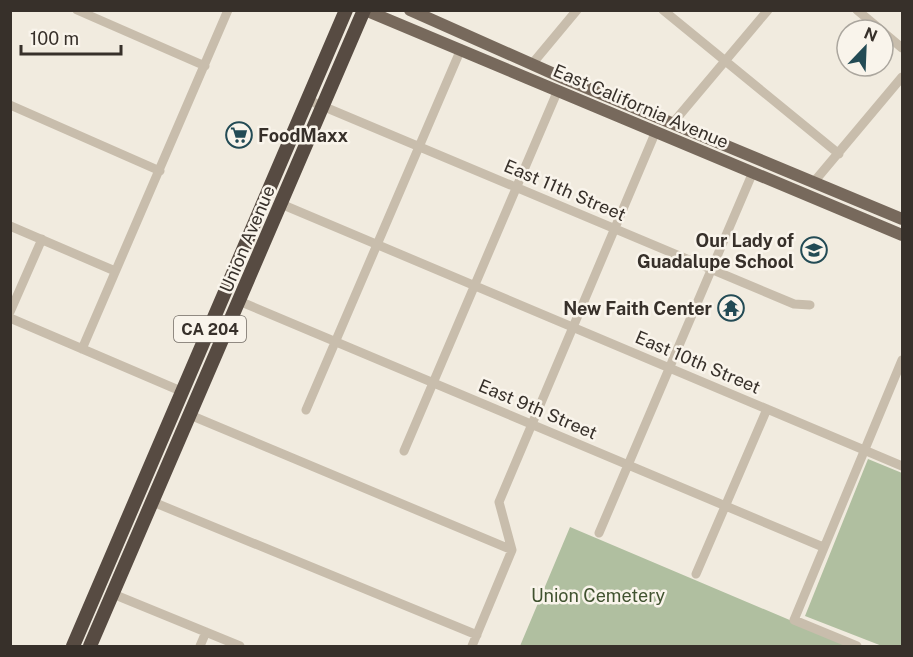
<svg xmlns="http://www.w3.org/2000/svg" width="913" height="657" viewBox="0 0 913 657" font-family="'Public Sans',sans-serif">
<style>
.green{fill:#b0bfa0}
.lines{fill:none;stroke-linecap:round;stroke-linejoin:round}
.minor{stroke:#c8bdac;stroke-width:9}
.major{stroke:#77695c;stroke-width:12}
.highway{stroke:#574b42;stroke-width:14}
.labels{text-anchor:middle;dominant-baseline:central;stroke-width:5;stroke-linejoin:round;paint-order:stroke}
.shield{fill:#f9f4eb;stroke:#716b64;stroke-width:1.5}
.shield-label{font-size:16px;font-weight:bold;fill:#37302a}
.street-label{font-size:18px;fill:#37302a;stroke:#f9f4eb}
.poi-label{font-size:18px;font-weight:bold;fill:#37302a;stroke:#f9f4eb;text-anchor:end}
.park-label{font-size:18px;fill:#415330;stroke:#f9f4eb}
</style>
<rect width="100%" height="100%" fill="#f1ebdf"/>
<path class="green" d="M868,459L902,473V646H882L805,616Z
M570,527L851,646H520Z"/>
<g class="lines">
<path class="minor" d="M77,10L205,66
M663,10L839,154
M857,10L881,30
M883,32L902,48
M532,64L577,10
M308,100L794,304L810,305
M10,105L160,171
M672,124L768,10
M813,183L902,77
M281,204L902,466
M10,226L115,271
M239,301L823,547
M10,312L42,239
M10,318L183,392
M82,349L228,10
M306,410L461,49
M190,415L512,550
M404,451L558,90
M153,502L477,635
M599,533L753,172
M696,574L767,409
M113,594L240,646
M200,646L206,632
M472,646L512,550L499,502L656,131
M857,646L794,620L902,360"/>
<path class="major" d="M365,10L902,235
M410,10L563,78L902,219"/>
<path class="highway" d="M73,646L346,10
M90,646L364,10"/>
</g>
<defs>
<g id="supermarket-ring" transform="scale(1.35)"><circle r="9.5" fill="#f9f4eb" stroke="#234b55" stroke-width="1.5"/><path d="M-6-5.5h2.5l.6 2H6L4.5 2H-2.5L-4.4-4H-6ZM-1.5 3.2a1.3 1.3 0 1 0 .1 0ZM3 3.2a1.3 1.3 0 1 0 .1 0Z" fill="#234b55"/></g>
<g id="school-ring" transform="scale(1.35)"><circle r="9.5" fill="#f9f4eb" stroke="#234b55" stroke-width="1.5"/><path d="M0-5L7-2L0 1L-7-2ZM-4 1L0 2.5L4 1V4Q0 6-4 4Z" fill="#234b55"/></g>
<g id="temple-ring" transform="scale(1.35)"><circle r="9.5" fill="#f9f4eb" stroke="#234b55" stroke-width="1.5"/><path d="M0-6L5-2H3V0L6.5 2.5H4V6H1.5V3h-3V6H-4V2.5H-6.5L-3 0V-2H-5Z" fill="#234b55"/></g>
</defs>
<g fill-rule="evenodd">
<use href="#supermarket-ring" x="239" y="135"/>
<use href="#school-ring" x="814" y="250"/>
<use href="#temple-ring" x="731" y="308"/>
</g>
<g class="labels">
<rect class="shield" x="174" y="316" width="72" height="26" rx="4.5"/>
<g class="shield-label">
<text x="210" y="329">CA 204</text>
</g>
<g class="street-label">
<text transform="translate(641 106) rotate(23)">East California Avenue</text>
<text transform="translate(565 190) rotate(23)">East 11th Street</text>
<text transform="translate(247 239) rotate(-67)">Union Avenue</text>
<text transform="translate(698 362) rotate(23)">East 10th Street</text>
<text transform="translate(538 409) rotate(23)">East 9th Street</text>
</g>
<g class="poi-label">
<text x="258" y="135" text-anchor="start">FoodMaxx</text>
<text x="794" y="240">Our Lady of<tspan x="794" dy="21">Guadalupe School</tspan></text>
<text x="712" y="308">New Faith Center</text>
</g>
<g class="park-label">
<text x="598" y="595">Union Cemetery</text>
</g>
</g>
<rect width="913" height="657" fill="none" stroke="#37302a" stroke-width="24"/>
<g transform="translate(865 48) rotate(23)"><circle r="28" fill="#f9f4eb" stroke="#aba69e" stroke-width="1.5"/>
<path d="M0-4.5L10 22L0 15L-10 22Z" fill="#234b55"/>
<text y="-9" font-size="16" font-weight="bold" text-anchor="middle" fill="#37302a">N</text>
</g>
<path d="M21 45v9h100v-9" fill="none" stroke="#37302a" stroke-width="3"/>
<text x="30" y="45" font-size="18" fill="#37302a" stroke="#f9f4eb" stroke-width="4.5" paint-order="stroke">100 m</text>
</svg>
